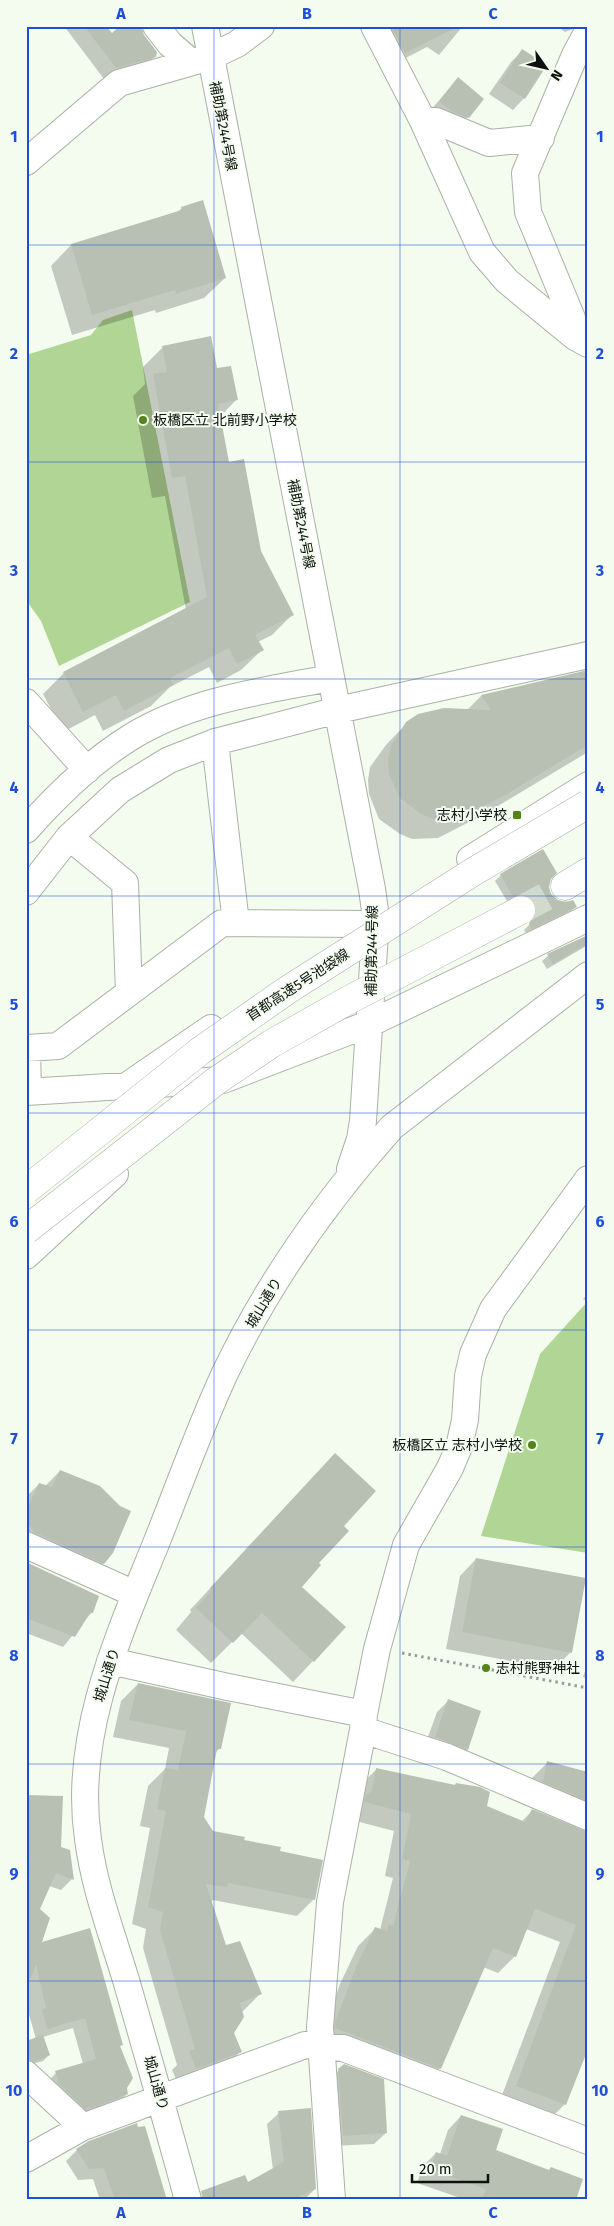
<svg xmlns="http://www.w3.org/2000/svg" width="614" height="2226" viewBox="0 0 614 2226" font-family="'Fira Sans','Noto Sans JP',sans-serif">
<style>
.green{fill:#b1d595}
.shadow{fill:#0003}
.building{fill:#b8c0b3}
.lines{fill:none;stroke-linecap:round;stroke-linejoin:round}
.highway-tunnel{stroke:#d2d9cd;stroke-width:28;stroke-dasharray:28 14;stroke-linecap:butt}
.minor-casing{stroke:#aab1a5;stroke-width:28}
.highway-casing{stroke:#aab1a5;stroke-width:29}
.path{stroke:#989e95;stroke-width:3;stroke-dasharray:2.5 4;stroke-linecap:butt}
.minor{stroke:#fff;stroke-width:26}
.highway{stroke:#fff;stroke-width:28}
.highway-bridge-casing{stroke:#aab1a5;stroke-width:29;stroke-linecap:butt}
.highway-bridge{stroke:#fff;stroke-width:28}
.grid{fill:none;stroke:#1d4ed8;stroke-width:1;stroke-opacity:0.55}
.poi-dot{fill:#528418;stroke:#f4fcef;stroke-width:2}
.labels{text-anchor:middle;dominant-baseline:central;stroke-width:4;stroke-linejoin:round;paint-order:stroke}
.street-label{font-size:14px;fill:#0e110d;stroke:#f4fcef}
.poi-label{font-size:14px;fill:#0e110d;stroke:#f4fcef;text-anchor:start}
.neatline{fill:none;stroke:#1d4ed8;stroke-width:2}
.grid-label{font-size:16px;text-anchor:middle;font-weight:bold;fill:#1d4ed8}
</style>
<rect width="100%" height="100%" fill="#f4fcef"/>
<path class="green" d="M132,310L190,602L59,666L41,621L26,600V355L91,335L103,320Z
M588,1301V1553L481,1536L540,1354Z"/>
<path class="shadow" d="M64,26H104L112,34L140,29L155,56L144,68L104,79Z
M374,26H463L439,55L427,47L394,64Z
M557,26H588L581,31L573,29L565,32Z
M522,51L524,98L513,110L489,94L511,62Z
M458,79L468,117L456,129L428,113Z
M182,208L225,278L204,298L156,313L155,310L72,335L51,266L71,245L177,212Z
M163,347L216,370L236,400L220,417L228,463L260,552L292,615L272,635L258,642L262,650L241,670L217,683L209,667L170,687L151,706L103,731L95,715L63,732L43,694L64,673L186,610L165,496L152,498L133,396L145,384L143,367Z
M588,671V752L483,815L438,838L412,839L400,834L379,819L369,794L368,780L370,767L386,745L407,723L467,710L481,696Z
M543,850L550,878L548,887L550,894L557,901L575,907L570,912L526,933L524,930L529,925L531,918L516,900L507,901L495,881L501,875Z
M588,936V945L547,969L542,961L548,956Z
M588,1293V1302L583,1299Z
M60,1471L103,1563L86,1579L26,1552V1497L39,1484L45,1486Z
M315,1475L343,1526L300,1587L313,1661L293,1682L241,1633L211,1663L176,1630L191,1612L190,1610Z
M476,1559L571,1652L554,1669L446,1649L460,1576Z
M26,1563L92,1612L63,1647L26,1633Z
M588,1663V1679L583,1677Z
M138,1684L220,1748L215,1753L203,1817L212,1832L279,1852L314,1899L297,1916L213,1900L211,1902L225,1946L260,1994L242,2012L233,2033L240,2052L223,2069L179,2086L172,2070L177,2065L143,1948L146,1929L132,1924L150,1828L140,1826L148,1786L165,1769L169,1748L113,1737L121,1701Z
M448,1701L467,1749L456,1760L424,1748L437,1712Z
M548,1762L588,1774V2045L565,2104L548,2121L499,2103L560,1942L526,1929L515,1956L498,1973L483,1967L440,2068L422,2085L319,2044L340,1984L358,1946L375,1929L380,1930L393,1878L385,1876L394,1831L348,1819L359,1786L377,1769L454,1786L456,1784L486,1807L521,1822L532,1811L587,1833L583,1824L531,1779Z
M26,1796L59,1847L72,1879L61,1890L49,1886L38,1910L41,1944L121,2045L119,2047L127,2094L116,2105L74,2119L45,2084L56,2073L83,2064L73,2028L43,2037L49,2055L43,2061L26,2066V2042L36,2039L26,2004Z
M339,2070L386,2133L374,2144L332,2146L327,2082Z
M279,2113L315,2189L304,2200H208L247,2184L273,2170L267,2124Z
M461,2116L494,2151L574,2200H466L417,2183L423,2166L436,2153L440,2154L448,2130Z
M77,2150L165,2200H100L93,2179L78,2180L66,2161Z"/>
<path class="building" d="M84,26H106L112,33L120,26H141L144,35L157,52L156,57L116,68Z
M391,26H459L405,53Z
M522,49L547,65L525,99L500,83Z
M458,77L484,99L469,118L451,111L439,101Z
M203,200L226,278L176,294L175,290L92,315L71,244L182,210L181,207Z
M211,336L217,368L231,366L238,400L218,404L229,462L244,459L261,551L294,615L255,635L264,650L237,664L229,648L170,678L173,685L124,711L116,695L83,712L63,672L207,597L185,476L172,478L153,374L167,372L162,346Z
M588,670V745L505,795L460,818L434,819L421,814L400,798L389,774L388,759L391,746L406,722L418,714L444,708L491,710L481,695Z
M543,849L557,873L551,879L549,887L551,894L558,900L566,902L573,900L577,907L532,929L529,923L534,918L537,911L535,902L529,897L522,894L513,897L500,874Z
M588,935V943L553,964L547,954Z
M335,1453L376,1491L344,1526L349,1531L319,1563L321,1565L302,1587L346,1627L314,1662L262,1613L233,1643L196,1608L211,1591L210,1588Z
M60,1470L100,1486L120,1506L131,1511L113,1553L104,1564L34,1532L26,1521V1511L39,1483L52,1487Z
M476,1558L586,1578L572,1653L462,1632Z
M26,1562L99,1596L93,1613H90L75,1637L26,1618Z
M138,1683L231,1703L221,1749H217L204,1817L213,1831L245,1837L244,1840L281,1847L280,1851L323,1860L315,1900L228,1883L227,1887L206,1884L226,1945L240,1941L262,1994L240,2003L244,2017L234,2033L242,2052L196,2069L189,2051L195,2049L160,1930L163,1912L148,1907L166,1811L157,1809L165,1768L178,1770L186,1731L129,1720Z
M448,1699L481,1711L468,1750L435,1737Z
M547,1761L588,1772V1801L543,1782Z
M376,1768L455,1785L456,1783L480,1787L490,1792L487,1806L525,1822L532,1809L588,1832V2049L566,2105L516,2086L576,1925L535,1909L516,1957L493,1948L441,2069L335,2028V2022L357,1965L375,1927L387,1931L389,1925L393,1926L410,1861L402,1859L411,1814L364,1802L366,1795L372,1791Z
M26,1795L63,1796L61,1847L70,1850L74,1880L56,1873L40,1909L50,1918L42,1942L90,1928L123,2045L120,2046L133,2078L127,2088L128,2094L92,2108L85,2109L59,2084L55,2071L96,2059L85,2018L47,2029L42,2010L46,2008L36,1964L31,1978H26Z
M43,2035L50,2055L34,2062L29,2059L26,2041Z
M344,2064L384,2079L387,2133L343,2136L338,2069Z
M311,2108L316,2189L290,2200H203L201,2191L245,2175L248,2182L284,2162L278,2111Z
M461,2115L503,2129L496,2150L549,2170L551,2167L583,2179L576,2200H482L486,2189L430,2170L436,2152L447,2156Z
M137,2123L138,2127L145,2126L167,2200H115L104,2168L89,2169L76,2149L89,2141Z"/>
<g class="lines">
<path class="highway-tunnel" d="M521,910L565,886"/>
<g class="minor-casing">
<path id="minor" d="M156,26L170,44L191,62
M205,26L372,889L376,918L363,1121L360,1139L350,1169
M374,26L422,119L482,252L507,281L575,337L588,344
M422,119L436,121L489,143L541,138
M26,162L119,83L210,57L237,44L261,26
M575,337L572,318L528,212L525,173L575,55L588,31
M26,702L87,770
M215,742L236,923
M26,830C57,795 92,761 131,737C191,700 263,691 330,678
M69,837L125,883L129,993
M470,859L588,785
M26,892L69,837L120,790L169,760L215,742L338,710L588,655
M128,1085L211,1028
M26,1092L223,1080L371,1023L588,918
M28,1092L27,1048L58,1046L222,923L365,924
M26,1256L115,1174
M26,1545L135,1594
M110,1661L228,1687L364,1714
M363,1730L447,1757L588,1817
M26,2074L83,2127
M26,2159L83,2127L305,2045L343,2048L588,2141
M188,2200C168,2126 147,2053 126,1980C112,1934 94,1887 88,1839C73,1737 117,1639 155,1546C178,1489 199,1429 225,1373C268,1283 326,1201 392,1127L588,975
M332,2200L320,2027L330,1902L363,1730L364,1714L377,1649L406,1545L450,1468L459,1447L465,1420L468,1376L473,1354L493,1309L588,1179"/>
</g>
<g class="highway-casing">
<path id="highway" d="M565,886L588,872"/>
</g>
<path class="path" d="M402,1653L588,1688"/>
<use href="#minor" class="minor"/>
<use href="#highway" class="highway"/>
<g class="highway-bridge-casing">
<path id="highway-bridge" d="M26,1190L200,1051L289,989L473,872L588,804
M26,1230L216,1081L271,1044L345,1002L521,910"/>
</g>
<use href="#highway-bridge" class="highway-bridge"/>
</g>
<path class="grid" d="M214,26V2200M400,26V2200M26,245H588M26,462H588M26,679H588M26,896H588M26,1113H588M26,1330H588M26,1547H588M26,1764H588M26,1981H588"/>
<g class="poi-dot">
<circle cx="143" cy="420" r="5"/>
<rect x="512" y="810" width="10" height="10" rx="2.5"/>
<circle cx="532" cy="1445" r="5"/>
<circle cx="486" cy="1668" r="5"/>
</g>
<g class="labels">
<g class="street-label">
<text transform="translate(223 126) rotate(79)">補助第244号線</text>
<text transform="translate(301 524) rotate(79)">補助第244号線</text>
<text transform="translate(372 951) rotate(-89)">補助第244号線</text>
<text transform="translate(298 985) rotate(-33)">首都高速5号池袋線</text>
<text transform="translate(264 1303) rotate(-59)">城山通り</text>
<text transform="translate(107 1675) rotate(-73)">城山通り</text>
<text transform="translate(156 2083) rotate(74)">城山通り</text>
</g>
<g class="poi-label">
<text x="153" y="420">板橋区立 北前野小学校</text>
<text x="507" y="815" text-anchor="end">志村小学校</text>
<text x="522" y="1445" text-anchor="end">板橋区立 志村小学校</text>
<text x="496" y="1668">志村熊野神社</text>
</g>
</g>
<rect width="614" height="2226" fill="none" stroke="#f4fcef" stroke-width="55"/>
<g transform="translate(546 68) rotate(124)" stroke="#f4fcef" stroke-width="4" paint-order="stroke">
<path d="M0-4L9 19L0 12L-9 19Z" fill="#0e110d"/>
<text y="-8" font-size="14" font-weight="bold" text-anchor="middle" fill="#0e110d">N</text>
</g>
<path d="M412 2174v8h76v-8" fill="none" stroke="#0e110d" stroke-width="2.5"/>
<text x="419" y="2174" font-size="15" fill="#0e110d" stroke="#f4fcef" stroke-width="4" paint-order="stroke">20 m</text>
<rect x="28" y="28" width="558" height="2170" class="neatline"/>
<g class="grid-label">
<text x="121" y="19">A</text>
<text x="307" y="19">B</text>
<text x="493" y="19">C</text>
<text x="14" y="142">1</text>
<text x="600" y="142">1</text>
<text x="14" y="359">2</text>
<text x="600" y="359">2</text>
<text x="14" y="576">3</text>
<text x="600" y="576">3</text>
<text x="14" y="793">4</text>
<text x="600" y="793">4</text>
<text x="14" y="1010">5</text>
<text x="600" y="1010">5</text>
<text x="14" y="1227">6</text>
<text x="600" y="1227">6</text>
<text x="14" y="1444">7</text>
<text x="600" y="1444">7</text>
<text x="14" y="1661">8</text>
<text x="600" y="1661">8</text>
<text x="14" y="1879">9</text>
<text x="600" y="1879">9</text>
<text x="14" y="2096">10</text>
<text x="600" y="2096">10</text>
<text x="121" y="2218">A</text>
<text x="307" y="2218">B</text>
<text x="493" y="2218">C</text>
</g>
</svg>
